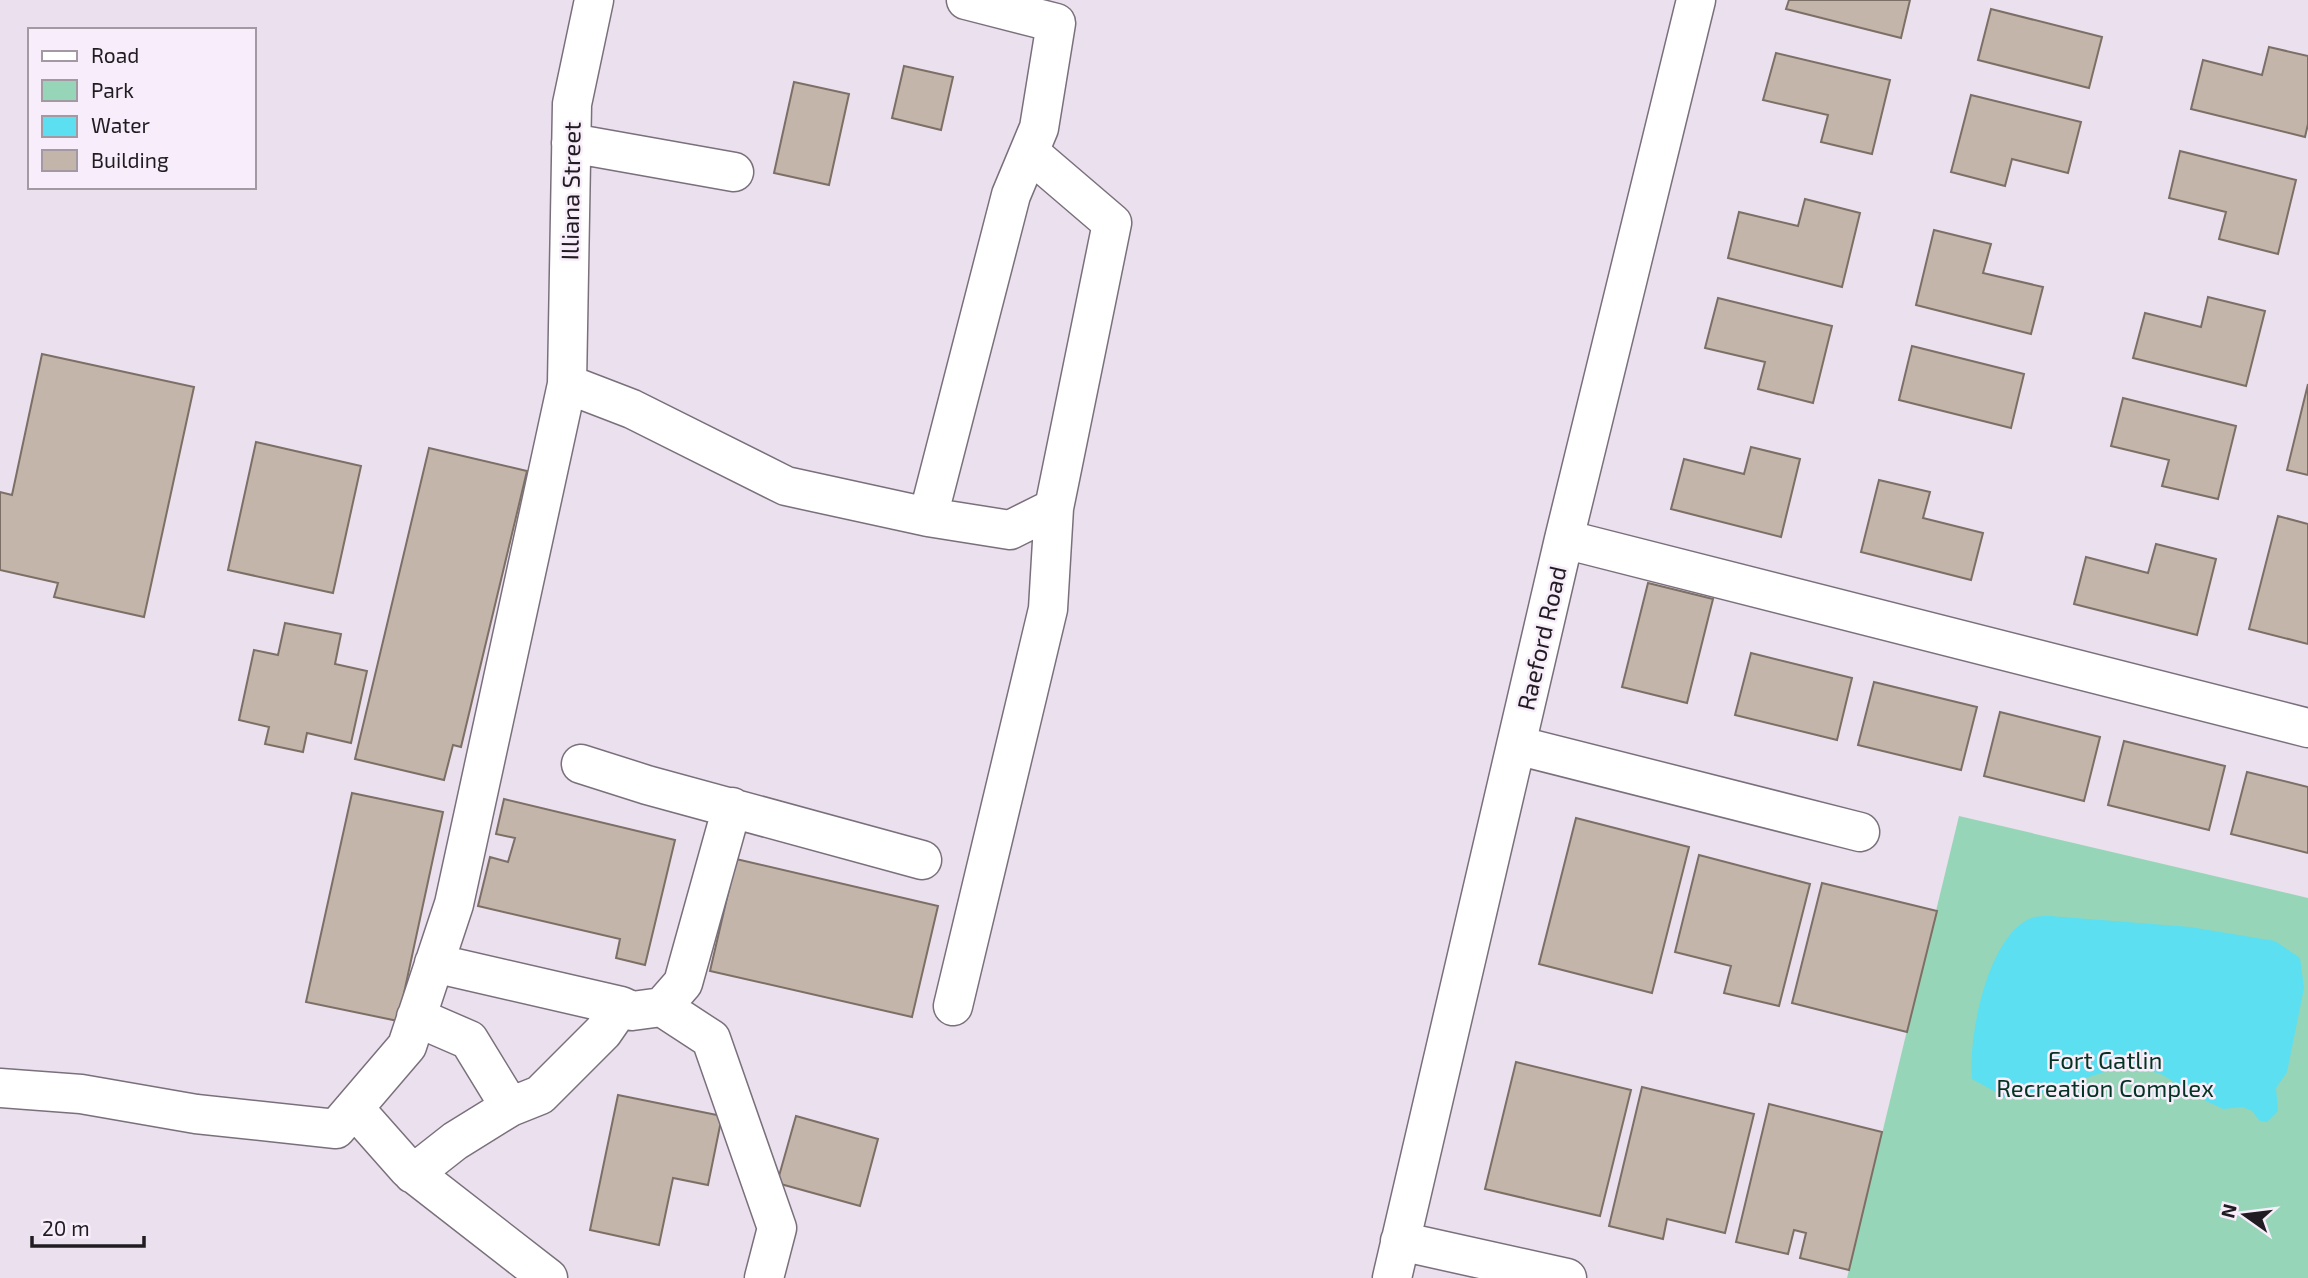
<svg xmlns="http://www.w3.org/2000/svg" width="2308" height="1278" viewBox="0 0 2308 1278" font-family="'Exo 2',sans-serif">
<style>
.green{fill:#97d5b8}
.water{fill:#5bdff1}
.building{fill:#c3b5aa;stroke:#7c6f66;stroke-width:2}
.lines{fill:none;stroke-linecap:round;stroke-linejoin:round}
.minor-casing{stroke:#7a707c;stroke-width:41}
.minor{stroke:#fff;stroke-width:38}
.labels{text-anchor:middle;dominant-baseline:central;stroke-width:5;stroke-linejoin:round;paint-order:stroke}
.street-label{font-size:24px;fill:#201c21;stroke:#f8edfa}
.park-label{font-size:24px;fill:#033423;stroke:#f8edfa}
</style>
<rect width="100%" height="100%" fill="#ebe0ed"/>
<path class="green" d="M1959,816L2308,898V1278H1847Z"/>
<path class="water" d="M2050,916L2190,927L2275,941L2300,958L2304,988L2287,1072L2276,1088L2278,1111L2267,1122L2260,1121L2252,1111L2243,1107L2223,1109L2200,1098L2161,1074L2140,1068H2118L2072,1082L2053,1091L2007,1098L1972,1079C1968,1037 1987,939 2029,919C2035,916 2043,916 2050,916Z"/>
<path class="building" d="M1789,0H1910L1901,38L1786,9Z
M1991,9L2102,37L2089,88L1978,60Z
M2269,47L2308,56V124L2305,137L2191,109L2203,60L2262,75Z
M1776,53L1890,80L1872,154L1821,142L1828,115L1763,100Z
M904,66L953,77L941,130L892,118Z
M794,82L849,94L829,185L774,173Z
M1971,95L2081,122L2068,173L2012,159L2005,186L1951,172Z
M2180,151L2296,180L2278,254L2219,239L2226,212L2169,198Z
M1805,199L1860,213L1842,287L1728,258L1739,212L1798,226Z
M1934,230L1991,244L1983,273L2043,287L2031,334L1916,305Z
M2208,297L2265,311L2246,386L2133,358L2145,313L2201,327Z
M1718,298L1832,326L1813,403L1758,389L1765,362L1705,348Z
M1912,346L2024,374L2011,428L1899,400Z
M42,354L194,387L144,617L54,597L58,583L0,570V492L12,495Z
M2308,384V475L2287,470Z
M2123,398L2236,426L2218,499L2162,486L2169,460L2111,446Z
M256,442L361,466L333,593L228,570Z
M1751,447L1800,459L1781,537L1671,509L1684,459L1744,474Z
M429,448L527,471L461,747L453,745L444,780L355,759Z
M1879,480L1930,492L1923,518L1983,533L1971,580L1861,552Z
M2278,516L2308,524V644L2249,629Z
M2156,544L2216,559L2197,635L2074,604L2086,557L2148,573Z
M1648,583L1713,599L1687,703L1622,687Z
M285,623L341,634L335,664L367,671L351,743L307,733L303,752L265,744L269,727L239,720L254,650L278,655Z
M1751,653L1852,678L1837,740L1735,715Z
M1874,682L1977,707L1961,770L1858,745Z
M2000,712L2100,737L2084,801L1984,776Z
M2124,741L2225,766L2209,830L2108,805Z
M2247,772L2308,787V853L2231,834Z
M352,793L443,812L398,1021L306,1002Z
M504,799L675,840L645,965L616,958L620,939L478,906L490,857L508,862L515,838L496,834Z
M1576,818L1689,847L1652,993L1539,964Z
M1699,855L1810,884L1779,1006L1724,993L1731,966L1675,952Z
M736,859L938,906L912,1017L710,971Z
M1822,883L1937,911L1907,1032L1792,1003Z
M1516,1062L1631,1090L1600,1216L1485,1189Z
M1642,1087L1754,1114L1725,1233L1667,1219L1663,1239L1609,1226Z
M618,1095L722,1116L708,1185L673,1178L659,1245L590,1230Z
M1769,1104L1882,1132L1849,1270L1800,1258L1806,1233L1794,1230L1788,1254L1736,1242Z
M796,1116L878,1139L860,1206L777,1183Z"/>
<g class="lines">
<g class="minor-casing">
<path id="minor" d="M571,143L734,172
M567,384L632,409L786,486L928,517L1011,195L1039,128L1056,23L966,0
M928,517L1010,530L1054,508L1112,223L1029,152
M1564,539L2308,728
M1516,745L1860,832
M581,764L647,785L922,860
M434,963L621,1006
M953,1006L1048,609L1054,508
M662,1007L711,1039L777,1228L764,1278
M416,1017L469,1040L510,1107L540,1095L603,1032L621,1006L632,1011L662,1007L683,983L732,807
M0,1088L81,1094L196,1114L336,1129L407,1046L454,904L567,384L572,104L594,0
M354,1108L408,1169L548,1278
M413,1174L455,1141L510,1107
M1400,1241L1567,1278
M1392,1278L1564,539L1696,0"/>
</g>
<use href="#minor" class="minor"/>
</g>
<g class="labels">
<g class="street-label">
<text transform="translate(570 191) rotate(-89)">Illiana Street</text>
<text transform="translate(1541 638) rotate(-77)">Raeford Road</text>
</g>
<g class="park-label">
<text x="2105" y="1059">Fort Gatlin<tspan x="2105" dy="28">Recreation Complex</tspan></text>
</g>
</g>
<rect x="28" y="28" width="228" height="161" fill="#f8edfa" stroke="#a299a3" stroke-width="2"/>
<rect x="42" y="51" width="35" height="10" fill="#ffffff" stroke="#a299a3" stroke-width="2"/>
<text x="91" y="63" font-size="21" fill="#201c21">Road</text>
<rect x="42" y="80" width="35" height="21" fill="#97d5b8" stroke="#a299a3" stroke-width="2"/>
<text x="91" y="98" font-size="21" fill="#201c21">Park</text>
<rect x="42" y="116" width="35" height="21" fill="#5bdff1" stroke="#a299a3" stroke-width="2"/>
<text x="91" y="133" font-size="21" fill="#201c21">Water</text>
<rect x="42" y="150" width="35" height="21" fill="#c3b5aa" stroke="#a299a3" stroke-width="2"/>
<text x="91" y="168" font-size="21" fill="#201c21">Building</text>
<g transform="translate(2245 1215) rotate(284)" stroke="#f8edfa" stroke-width="5" paint-order="stroke">
<path d="M0-5L12 26L0 18L-12 26Z" fill="#201c21"/>
<text y="-10" font-size="19" font-weight="bold" text-anchor="middle" fill="#201c21">N</text>
</g>
<path d="M32 1236v10h112v-10" fill="none" stroke="#201c21" stroke-width="3.5"/>
<text x="42" y="1236" font-size="21" fill="#201c21" stroke="#f8edfa" stroke-width="5" paint-order="stroke">20 m</text>
</svg>
